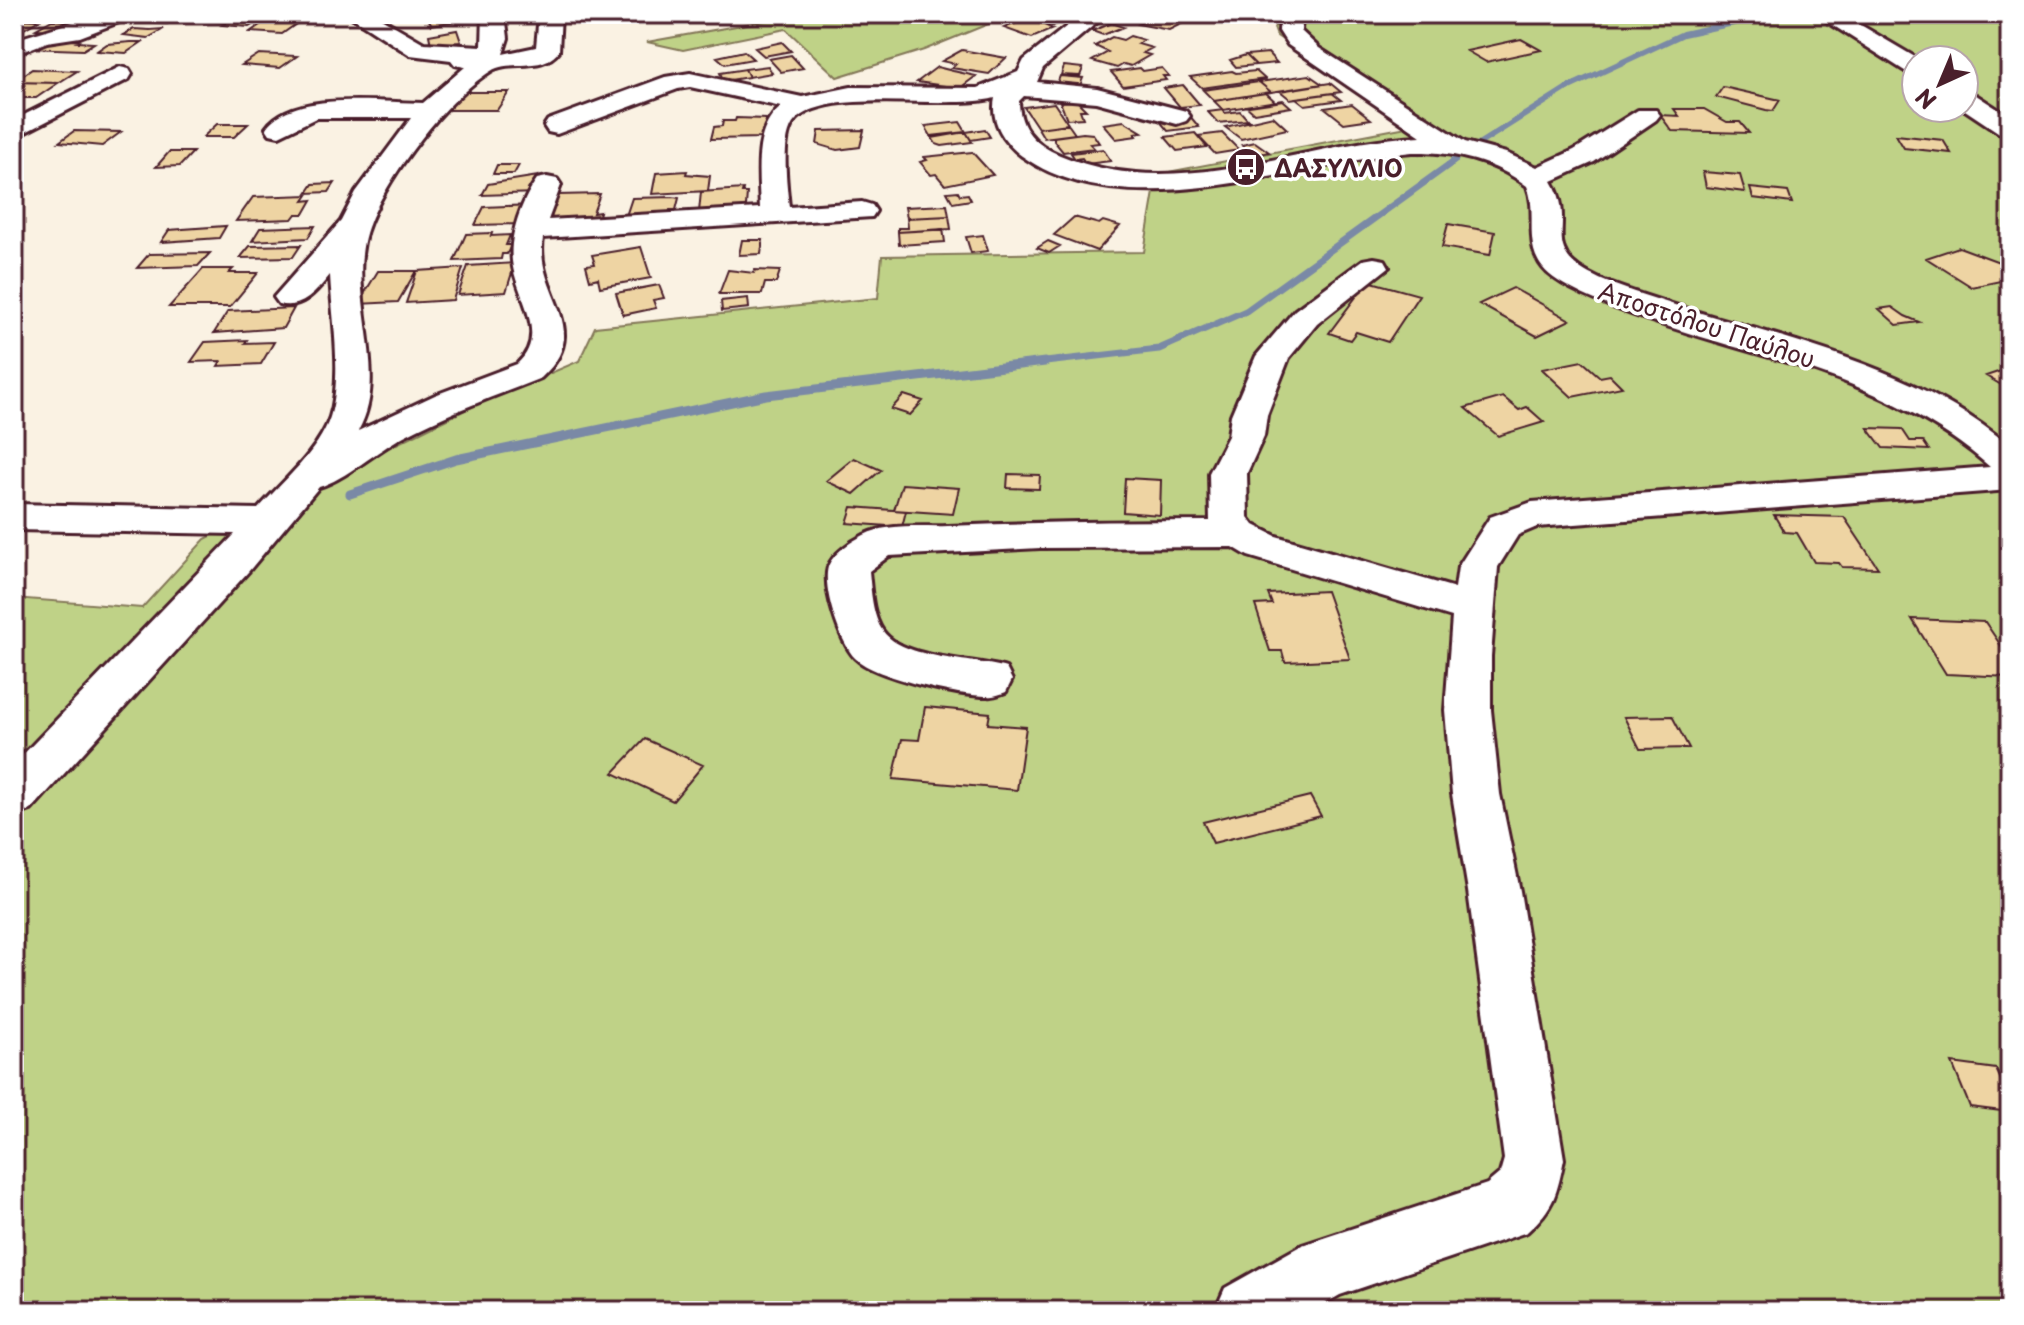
<svg xmlns="http://www.w3.org/2000/svg" width="2024" height="1325" viewBox="0 0 2024 1325" font-family="'Playpen Sans',sans-serif">
<style>
.green{fill:#bfd287;stroke:#847859;stroke-width:2;fill-rule:evenodd}
.lines{fill:none;stroke-linecap:round;stroke-linejoin:round}
.stream-far2{stroke:#7a89a6;stroke-width:6}
.stream-far1{stroke:#7a89a6;stroke-width:7}
.stream{stroke:#7a89a6;stroke-width:9}
.building{fill:#eed4a3;stroke:#4a1f2b;stroke-width:2}
.minor-casing{stroke:#4a1f2b;stroke-width:6}
.minor{fill:#fff;fill-rule:evenodd}
.labels{text-anchor:middle;dominant-baseline:central;stroke-width:7;stroke-linejoin:round;paint-order:stroke}
.far-poi-label{font-size:24px;font-weight:bold;fill:#4a1f2b;stroke:#fff;text-anchor:start}
.far-street-label{font-size:24px;fill:#4a1f2b;stroke:#fff}
</style>
<rect width="100%" height="100%" fill="#faf2e3"/>
<filter id="ink" filterUnits="userSpaceOnUse"><feTurbulence type="fractalNoise" baseFrequency=".0125" numOctaves="2"/><feDisplacementMap in="SourceGraphic" scale="16" xChannelSelector="R" yChannelSelector="G"/><feConvolveMatrix kernelMatrix="1 2 1 2 8 2 1 2 1" color-interpolation-filters="sRGB"/></filter>
<g filter="url(#ink)">
<path class="green" d="M803,14H1013L924,50L837,77L786,29L683,50L647,42Z
M1281,14H2010V1311H14V598L142,608L205,539L469,408L579,361L595,327L878,298L882,256L1144,252L1157,174L1412,126L1277,36L1274,28ZM1916,60H1964V108H1916Z"/>
<g class="lines">
<path class="stream-far2" d="M1477,145L1567,88L1683,34L1775,14
M1451,163L1456,159"/>
<path class="stream-far1" d="M1028,364L1159,349L1246,311L1454,161"/>
<path class="stream" d="M350,494L456,459L766,395L1045,362"/>
</g>
<path class="building" d="M153,14H187L167,24L140,22Z
M210,14H240L225,23L202,19Z
M425,14H462L464,20L432,25Z
M1034,14H1074L1078,15L1052,26L1027,17Z
M1160,14H1169L1187,21L1169,30L1138,24Z
M1212,14H1237L1233,19L1237,20L1232,24L1206,19Z
M274,15L306,17L282,34L250,32Z
M235,17L262,19L249,27L222,25Z
M1029,18L1053,29L1032,38L1004,28Z
M14,19L39,20L24,29L14,28Z
M52,20L82,22L54,30L36,29Z
M1111,23L1123,27L1103,35L1092,31Z
M134,29L150,30L164,29L148,38L123,35Z
M457,30L461,42L431,45L429,35Z
M1130,36L1144,40L1138,44L1152,48L1143,53L1150,55L1131,66L1124,64L1117,68L1092,61L1108,52L1095,46L1112,37L1123,40Z
M58,38L79,41L77,42L94,43L83,50L24,48L37,41L52,42Z
M1521,39L1541,50L1486,62L1467,51Z
M131,42H142L126,53L97,51L107,44Z
M782,42L791,51L764,56L755,48Z
M962,50L1006,58L989,74L952,68L956,64L942,61Z
M744,51L753,59L725,64L717,57Z
M1268,53L1277,63L1256,65L1246,55Z
M259,54L297,56L280,68L242,65Z
M791,55L803,68L781,72L769,59Z
M1246,55L1256,65L1236,67L1230,60Z
M768,66L772,73L749,77L745,69Z
M1064,66L1083,68L1080,76L1061,75Z
M937,67L953,71L976,76L960,88L917,82Z
M1140,68L1143,71L1162,68L1169,76H1163L1166,80L1123,86L1111,72Z
M32,69L77,71L58,83L14,82Z
M745,69L749,77L724,81L720,73Z
M1232,71L1236,73L1256,71L1265,79L1202,88L1190,77Z
M1309,75L1322,84L1271,92L1259,82Z
M1060,76L1083,78L1079,88L1056,86Z
M14,82L58,83L36,98H14Z
M1259,82L1271,92L1214,101L1203,90Z
M1330,83L1341,92L1290,99L1280,91Z
M1183,85L1200,105L1180,107L1164,88Z
M1723,87L1780,100L1773,111L1766,110L1716,97Z
M458,92H509L497,110H445Z
M1266,93L1276,102L1223,110L1214,101Z
M1332,93L1341,100L1305,105L1296,98Z
M1283,100L1291,107L1254,113L1246,106Z
M1077,101L1086,110H1080L1083,118L1067,119L1060,102Z
M1054,103L1068,124L1038,128L1024,107Z
M1352,104L1371,119L1344,123L1325,108Z
M1674,109H1704L1727,122H1740L1749,133L1672,131L1660,115L1679,116Z
M1223,110L1225,113L1240,111L1248,120L1218,123L1208,112Z
M1189,115L1199,127L1168,131L1158,119Z
M1273,116L1287,129L1241,139L1225,127Z
M736,118L766,119L763,138L711,139L714,127L722,126L723,121H735Z
M1124,121L1142,132L1135,133L1137,136L1116,139L1103,124Z
M960,122L966,132L931,136L925,126Z
M217,124H248L234,137H203Z
M1068,124L1075,134L1044,138L1038,128Z
M985,129L990,137L971,140L966,132Z
M864,130L860,147L837,150L817,144L819,131Z
M74,131L121,132L102,146L59,142Z
M966,132L972,142L942,146L936,144L932,138Z
M1083,133L1093,134L1099,143L1090,144L1094,148L1063,152L1054,141V137Z
M1195,133L1207,147L1177,151L1165,137Z
M1222,133L1239,150L1215,154L1198,136Z
M1896,135L1943,140L1951,153L1904,148Z
M1255,142L1269,152L1255,155L1242,145Z
M1103,149L1111,161L1086,164L1082,158L1075,159L1071,153Z
M169,152H193L180,166L156,167Z
M972,152L993,175L945,185L936,174L931,175L920,162L927,160L924,157Z
M497,165H519L514,174H493Z
M687,171L686,174L710,176L708,191L652,194L656,173Z
M1703,172L1740,175L1745,192L1706,187Z
M538,176L534,187L536,193L482,195L488,184Z
M335,183L329,192L307,193L313,184Z
M1750,188L1788,192L1792,203L1753,198Z
M743,189L742,193H747L746,206L742,209L699,212L701,192Z
M958,191L960,195L968,194L971,200L953,203L947,192Z
M600,194L593,213L600,212L597,222L546,224L558,195Z
M308,195L304,201L312,200L304,214H296L292,219L236,221L253,197Z
M673,197L679,198L676,210H670L669,215L626,216L632,198Z
M532,205L525,224L475,225L484,207Z
M947,205L949,216L907,218L905,207Z
M949,216L951,229L898,232V228H908L907,218Z
M1074,217L1099,224L1103,221L1120,226L1097,251L1054,235Z
M1448,224L1495,232L1490,255L1442,247Z
M226,226L219,238L161,242L169,230Z
M315,226L308,238L252,241L260,228Z
M943,229L945,242L899,245L898,232Z
M492,233L491,236L510,235L506,245H511L507,254H502L501,259L454,261L466,234Z
M983,235L988,251L971,253L966,237Z
M742,240H763L761,254L739,255Z
M1048,241L1060,246L1049,253L1037,248Z
M301,245L293,257L240,258L250,246Z
M641,247L651,278L600,287L598,278L590,280L586,265L595,264L592,255Z
M1959,247L2010,266V279L1972,287L1926,258Z
M210,253L198,266L137,268L149,254Z
M515,263L506,292L458,295L468,266Z
M463,268L453,300L406,303L417,271Z
M203,269H233L229,273H258L230,307H169Z
M728,270L754,273L755,270L780,271L776,283H765L762,294H719Z
M378,271H416L398,302L358,304Z
M1368,281L1419,295L1388,342L1356,332L1350,340L1329,333Z
M659,285L664,298L653,300L656,308L623,315L616,293Z
M1513,288L1570,320L1537,336L1479,304Z
M748,298L749,308L722,311L721,301Z
M1892,307L1905,316L1919,322L1897,325L1879,309Z
M294,308L283,328L214,333L228,311Z
M247,340L245,343L274,342L261,364L218,366L221,361L191,362L205,342Z
M1582,361L1600,377L1610,375L1622,387L1572,397L1542,369Z
M2010,368V390L1986,376Z
M904,395L923,401L910,415L891,409Z
M1503,397L1519,410L1527,407L1544,422L1498,436L1465,408Z
M1868,428L1902,429L1910,441H1923L1929,450L1883,448Z
M854,458L881,470L854,494L826,481Z
M1008,474L1040,475L1039,489L1007,488Z
M1125,478L1161,480L1160,515L1123,512Z
M902,484L959,488L953,514L894,510Z
M852,507L906,511L902,527L847,523Z
M1774,515L1844,517L1878,568L1842,567L1839,563L1814,562L1797,533L1784,532Z
M1326,591L1350,659L1285,662L1282,651H1270L1255,605L1272,604L1268,594Z
M1912,619L1985,622L2010,659V677L1946,674Z
M925,707L990,713L988,724L1026,727L1017,790L893,779L902,739L919,740Z
M1672,716L1689,748L1640,749L1624,717Z
M645,739L703,765L673,801L613,773Z
M1310,796L1321,816L1213,843L1203,822Z
M1952,1063L1996,1069L2001,1080L2010,1081V1112L1970,1107Z"/>
<g class="lines">
<g class="minor-casing">
<path id="minor" d="M99,14H130L127,19L80,37L47,42L14,55V40Z
M347,14H374L424,43L482,46L483,14H505L508,38L503,54L536,47L539,14H561L559,51C543,73 509,59 491,71C445,100 391,172 370,222C342,288 393,372 358,431L435,395L517,364C550,334 516,297 512,261C509,235 522,200 537,179L547,177L557,179L561,185L548,220L760,208C759,175 752,130 781,107L690,87L678,89L557,134L548,132L544,126L548,120L665,77L690,73L802,97L851,87L978,88L1018,72L1024,60L1082,14H1107L1043,68L1037,82L1097,88L1186,111L1190,116L1186,121L1177,124L1096,102L1024,96L1019,101C1019,129 1036,145 1060,155C1178,205 1302,141 1421,136L1288,45L1279,31L1280,14H1302L1301,31L1319,48L1465,142L1506,153L1537,167L1574,150L1638,110H1656L1660,115L1656,120L1594,162L1552,181C1581,230 1529,252 1612,284C1744,333 1899,352 2010,446V490L1537,527L1518,535L1498,567L1491,656V710L1500,794L1520,891L1564,1159C1557,1194 1554,1208 1527,1232L1340,1295L1312,1311H1215L1225,1288L1302,1245L1487,1184L1500,1173L1504,1159L1468,891L1452,794L1445,710L1452,617L1248,556L1233,547L1040,548L889,556L869,571C871,590 872,616 883,631C903,660 974,658 1006,668L1012,680L1006,692C1000,694 994,697 988,696C960,696 875,678 855,658C840,642 822,588 828,567C833,553 852,541 864,535C887,523 922,527 948,526C1035,522 1122,521 1210,521L1209,473L1228,436L1231,415L1256,356L1295,310L1363,260L1374,258L1385,260L1389,267L1317,324L1289,358L1267,415L1264,436L1247,473L1248,517L1254,525L1276,536L1455,588L1458,567L1490,517L1532,502L1990,467C1939,422 1880,393 1815,371C1760,352 1573,307 1543,268C1523,243 1538,213 1527,186C1495,161 1451,151 1412,152C1298,163 1125,230 1022,156C1004,143 990,121 995,98C946,111 826,86 795,121C780,137 787,186 789,207L862,202L872,205L876,211L872,217L543,238C534,295 596,328 541,378C495,396 448,413 404,436C378,450 344,480 319,487L248,572L31,810L14,816V764L235,534L14,530V504L258,509C282,482 319,451 330,417C343,377 332,316 330,275C316,292 302,310 279,304L274,297L341,221L356,192L411,118H316L279,136L270,134L266,128C292,90 381,103 423,103L465,67L455,65L451,60L410,55Z
M1815,14H1842L1920,60H1916V75L1908,73Z
M120,67L129,69L132,74L129,79L14,138V120Z
M1964,90L1973,93L2010,117V136L2001,134L1962,108Z"/>
</g>
<use href="#minor" class="minor"/>
</g>
</g>
<defs>
<g id="bus-disc" transform="scale(2)"><circle r="9.5" fill="#4a1f2b" stroke="#fff"/><path d="M-5-6H5V4H4V6H2V4H-2V6H-4V4H-5ZM-3.5-4V0h7V-4ZM-3.5 1.2v1.5H-2V1.2ZM2 1.2v1.5H3.5V1.2Z" fill="#fff"/></g>
</defs>
<g fill-rule="evenodd">
<use href="#bus-disc" x="1246" y="167"/>
</g>
<g class="labels">
<g class="far-poi-label">
<text x="1274" y="167">ΔΑΣΥΛΛΙΟ</text>
</g>
<g class="far-street-label">
<text transform="translate(1707 324) rotate(18)">Αποστόλου Παύλου</text>
</g>
</g>
<rect width="2024" height="1325" fill="none" stroke="#fff" stroke-width="48"/>
<rect x="24" y="24" width="1976" height="1277" fill="none" stroke="#4a1f2b" stroke-width="3" filter="url(#ink)"/>
<g transform="translate(1940 84) rotate(224)"><circle r="38" fill="#ffffff" stroke="#b7a5aa" stroke-width="2"/>
<path d="M0-6L14 30L0 20L-14 30Z" fill="#4a1f2b"/>
<text y="-12" font-size="22" font-weight="bold" text-anchor="middle" fill="#4a1f2b">N</text>
</g>
</svg>
